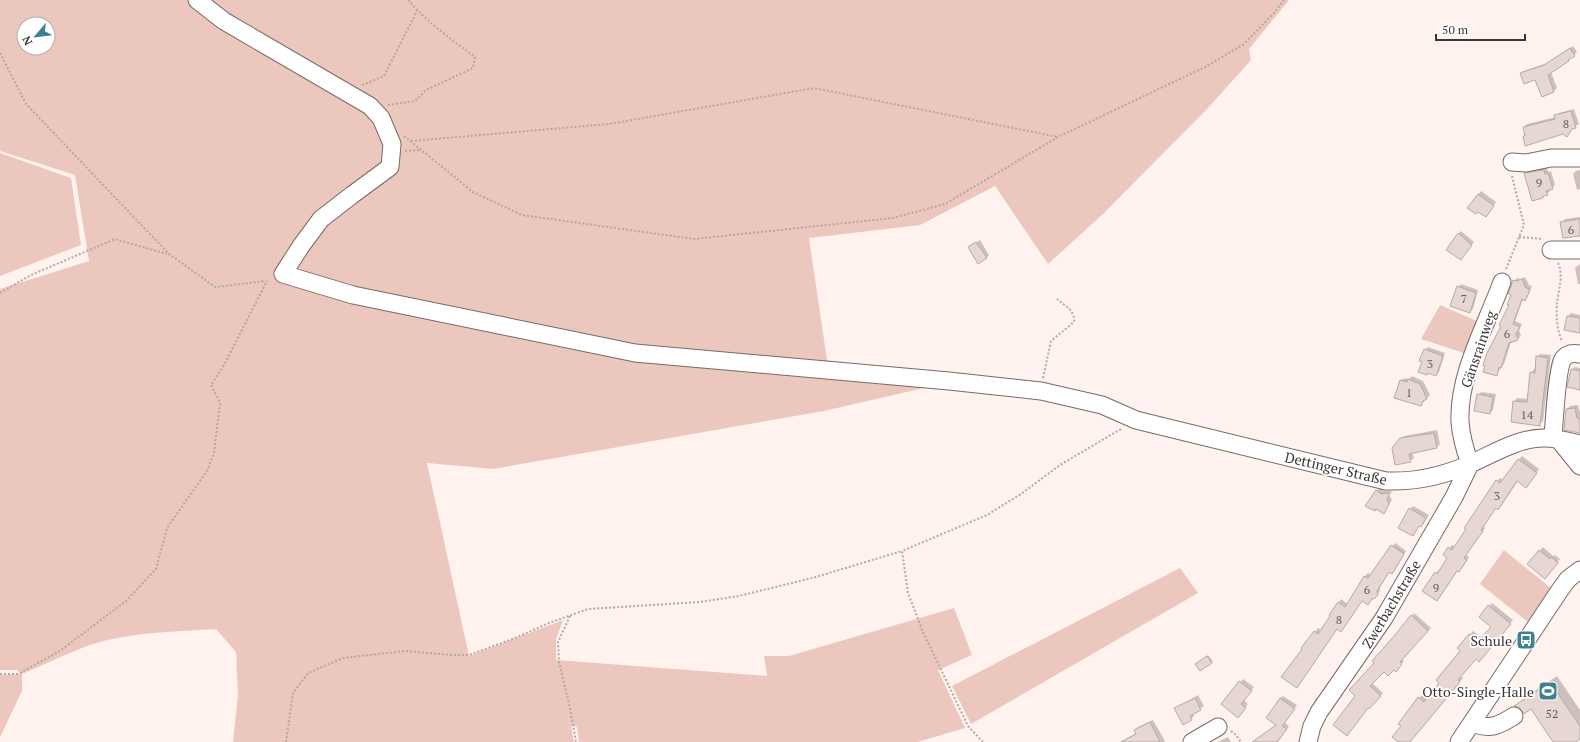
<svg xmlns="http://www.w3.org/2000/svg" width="1580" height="742" viewBox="0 0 1580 742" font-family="'PT Serif',serif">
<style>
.green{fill:#ecc7bd;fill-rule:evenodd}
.shadow{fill:#0003}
.building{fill:#e7d7d3;stroke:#b9a9a6}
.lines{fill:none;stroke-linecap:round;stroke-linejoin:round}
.minor-casing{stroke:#786a67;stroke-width:19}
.path{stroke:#b2a8a5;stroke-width:2;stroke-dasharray:2 2;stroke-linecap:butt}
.minor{stroke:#fff;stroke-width:17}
.labels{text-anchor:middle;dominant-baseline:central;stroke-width:3.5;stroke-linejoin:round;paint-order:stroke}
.number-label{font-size:12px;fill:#655d5a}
.street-label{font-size:14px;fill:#3a3432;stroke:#fff}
.poi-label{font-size:14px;fill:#3a3432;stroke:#fff;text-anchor:end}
</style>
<rect width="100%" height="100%" fill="#fff2ef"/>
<path class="green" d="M0,0H1289L1249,49L1251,60L1208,108L1104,213L1048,264L995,186L920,225L809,238L827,360L937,385L824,411L493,469L427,463L469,656L563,620L556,639V660L767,676L764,656H789L954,608L972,655L938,670L965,728L918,742H579L577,727L571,726L574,742H233L238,695L236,652L216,629C183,631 149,632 117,638C84,644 53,661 22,674V691L0,737V675L22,674L17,670H0V289L89,261L75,175L0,151ZM24,24H48V48H24Z
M0,153L71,178L81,245L0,276Z
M1440,305L1479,322L1467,354L1421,339Z
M1504,550L1552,589L1529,623L1480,584Z
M1180,568L1198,593L971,724L952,686Z"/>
<path class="shadow" d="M1573,46L1577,52L1551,72L1557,88L1554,91L1542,95L1536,79L1521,74L1524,71L1547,63Z
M1574,109L1579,124L1573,128L1567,135L1563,133L1524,136L1526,135L1524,127L1527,124L1556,117L1559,113Z
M1547,167L1548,172L1551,171L1555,185L1550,189V191L1543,197L1525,173L1528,170Z
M1580,170V189L1577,190L1573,174L1576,171Z
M1481,191L1496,202L1489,213L1468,208Z
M1580,217V235L1562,222L1565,219Z
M1461,231L1474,242L1461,259L1458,234Z
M980,240L989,255L986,258L972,245Z
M1580,264V284H1578L1575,268Z
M1525,277L1529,285L1532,286L1528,296L1525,299H1523L1515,321L1522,324L1519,330L1521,336L1518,339L1511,342L1504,364L1496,375L1502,326L1510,304L1514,281L1517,278L1520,279Z
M1461,284L1478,290L1473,309L1470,312L1458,287Z
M1571,313L1580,315V332L1565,330L1568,316Z
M1428,347L1445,353L1439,372L1436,375L1423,361L1425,350Z
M1540,354L1551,355L1543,421L1540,424L1514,402L1517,398L1529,399L1531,373L1534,369L1536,370L1537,357Z
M1575,367L1580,368V389L1572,370Z
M1412,376L1423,381L1430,395L1421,405L1401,381L1404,378L1409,379Z
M1481,392L1496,394L1493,410L1490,413L1478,395Z
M1578,405L1580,413V432L1567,409L1570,406Z
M1437,430L1440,444L1437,447L1412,452L1414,458L1410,461L1400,439L1404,436Z
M1522,456L1539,469L1529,483L1518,481L1501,506L1498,509L1496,507L1483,526L1485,528L1466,555L1469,557L1462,568L1458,570L1440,597L1436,573L1439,570L1440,571L1449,558V548L1452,545L1455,547L1497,481L1500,478L1503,480Z
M1380,488L1384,491H1392L1389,495L1392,500L1384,512L1376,491Z
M1413,506L1429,515L1424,523L1421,526L1419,525L1412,535L1410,509Z
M1395,543L1406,551L1395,570L1392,573L1390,571L1380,587V591L1378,594L1368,603L1363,600L1337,628L1300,683L1304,649L1303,648L1318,628L1322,631L1341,599L1348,604L1365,576L1368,573L1371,575Z
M1543,547L1553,556L1555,555L1560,559L1548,575L1528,564Z
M1492,603L1513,620L1482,657L1476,658L1460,676L1463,678L1410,742H1400L1402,725L1413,705L1422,695L1427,699L1441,683L1462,651L1459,648L1473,631L1482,638L1492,627L1489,606Z
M1414,613L1431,628L1402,659L1404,661L1399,667L1384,671L1372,683L1383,693L1369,708L1357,696L1375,663Z
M1208,655L1213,661L1211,663H1197Z
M1557,676L1580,710V738L1574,742H1554L1531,708L1516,706L1522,700Z
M1243,679L1254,687L1244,700L1248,704L1241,713L1222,704Z
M1198,695L1204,706L1193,713L1194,716L1191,719L1175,709Z
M1283,696L1297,705L1285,723L1289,726L1278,742H1254L1277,724L1280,699Z
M1153,720L1165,741L1164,742H1120L1137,733L1135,730L1138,727Z
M1228,737L1231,742H1218Z"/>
<path class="building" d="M1570,48L1575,56L1568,60L1569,61L1548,75L1554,92L1542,97L1535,80L1524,84L1520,73L1544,65Z
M1571,111L1576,128L1572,129L1567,137L1563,134L1525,146L1523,136H1525L1523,127L1555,119L1554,115Z
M1544,170L1545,174L1548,173L1553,189L1546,191L1548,195L1543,196V198L1532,201L1524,173Z
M1478,194L1494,206L1486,217L1478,212L1476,214L1467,208Z
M1580,219V236L1563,238L1560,222Z
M1458,233L1472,245L1461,260L1446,250Z
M976,242L987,258L978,264L968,247Z
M1522,279L1526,288L1530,290L1525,301L1522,299L1513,324L1520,327L1516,334L1518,340L1509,343L1501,368L1499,367L1497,376L1483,372L1485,366H1483L1487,353L1501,326L1499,325L1509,305H1507L1511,295L1508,294L1513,280L1516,281Z
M1457,286L1476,293L1470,313L1450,306Z
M1567,316L1580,318V333L1564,330Z
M1424,349L1443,356L1436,376L1428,373L1427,375L1418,372L1422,362L1419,361Z
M1536,356L1548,358L1540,426L1511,422L1513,401L1527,402L1530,372L1535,373Z
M1571,369L1580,371V390L1567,387Z
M1408,379L1420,384L1427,399L1423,401L1421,406L1394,398L1400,380L1407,382Z
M1477,394L1493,397L1490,414L1474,411Z
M1575,408L1577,418L1580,419V433L1564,430L1566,409Z
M1434,433L1437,448L1409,454L1411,462L1395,465L1392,448L1400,438Z
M1518,459L1537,473L1526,488L1517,481L1498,510L1496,508L1481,530L1483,531L1464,558L1467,560L1459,572L1457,571L1437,601L1422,591L1435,572L1437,574L1447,558L1443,555L1448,547L1452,550L1466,529L1464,528L1496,480L1500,483Z
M1376,490L1381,494L1390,493L1387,499L1389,504L1384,514L1376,509L1375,511L1365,506Z
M1409,508L1426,518L1421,527L1419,526L1413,536L1398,528Z
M1391,545L1404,554L1392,574L1389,572L1377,591L1378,595L1375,598L1372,599L1368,605L1362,601L1341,632L1337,629L1297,688L1281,677L1302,649L1301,648L1314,631L1318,634L1330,616L1329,615L1338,602L1345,607L1364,576L1368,578Z
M1539,550L1550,559L1551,557L1558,563L1545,579L1527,564Z
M1488,605L1511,624L1479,662L1476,659L1458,680L1460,682L1410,742H1398L1392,737L1401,726L1398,724L1418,697L1424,702L1439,683L1436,680L1460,651L1457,648L1469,634L1478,641L1491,627L1479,617Z
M1411,615L1428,631L1400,662L1402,664L1396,672L1394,670L1388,676L1384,672L1370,686L1381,696L1369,709L1368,708L1347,736L1333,725L1355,696L1349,690L1374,663L1372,661L1395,635Z
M1207,656L1212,663L1200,671L1195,664Z
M1239,681L1252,691L1241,704L1246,708L1238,718L1221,704Z
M1550,682L1580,726V739L1576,742H1553L1531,709L1524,714L1519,707L1514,706Z
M1195,698L1201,710L1190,716L1192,720L1183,725L1174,708Z
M1280,698L1295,709L1282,726L1287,729L1277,742H1252L1276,725L1266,718Z
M1150,722L1160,742H1121L1136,734L1134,730Z"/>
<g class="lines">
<g class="minor-casing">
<path id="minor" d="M197,0L224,21L370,106L381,118L392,144L390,167L352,195L321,219L301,246L283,274L353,295L635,353L949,381L1041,391L1102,405L1136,420L1386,481C1416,482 1444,476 1472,463C1495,453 1518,438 1544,438C1556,438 1568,441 1580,444
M1512,162L1526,163L1551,158H1580
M1551,250H1580
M1553,438C1554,424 1557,368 1563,359C1568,353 1573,353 1580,354
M1559,440L1580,466
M1472,723C1490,730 1498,726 1514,716
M1192,742L1218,727
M1308,742L1312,726L1319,712L1384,618L1454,497L1470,464C1465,450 1461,437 1460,422C1458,374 1486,326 1502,282
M1459,742L1560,590L1568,579L1580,570"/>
</g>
<path class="path" d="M0,53L26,104L169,254L215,287L266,281
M362,85L384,76L417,11
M388,105L415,101L426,90L473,68L475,57C452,40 428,23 409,1L411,0
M404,136L473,192L522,215L694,239L893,218L945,204L1058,137L1205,67L1244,44L1275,12L1284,0
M411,141L609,124L814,88L1058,137
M405,151L420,150
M1519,237L1543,239
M1558,263C1564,275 1558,292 1557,304C1556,316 1557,331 1562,341
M1506,269L1524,225L1512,176
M0,293L31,275L115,239L167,254
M1043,378L1051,341L1074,322C1075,310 1065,306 1057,299
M570,616L558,642L559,662L570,708L576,742
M0,674H18L60,651L126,601L156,569L167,528L207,471L214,453L220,403L211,385L223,367L267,281
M1231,731L1235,734L1241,742
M286,742L293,693L308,673L343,658L405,651L452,655H469L515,638L549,623L588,609L700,602L739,596L816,577L902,551
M983,742L968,726L923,632L908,593L902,551L987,515L1021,494L1060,465L1121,429"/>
<use href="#minor" class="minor"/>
</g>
<defs>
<g id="bus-square" transform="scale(1)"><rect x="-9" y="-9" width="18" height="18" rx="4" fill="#3d8190" stroke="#fff"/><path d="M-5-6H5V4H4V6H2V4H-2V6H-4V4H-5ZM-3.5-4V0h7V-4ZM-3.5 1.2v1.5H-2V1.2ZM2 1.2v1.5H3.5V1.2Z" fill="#fff"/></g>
<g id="stadium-square" transform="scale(1)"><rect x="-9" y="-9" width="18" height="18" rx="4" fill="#3d8190" stroke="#fff"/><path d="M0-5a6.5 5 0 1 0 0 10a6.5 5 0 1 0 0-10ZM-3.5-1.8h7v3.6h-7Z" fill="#fff"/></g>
</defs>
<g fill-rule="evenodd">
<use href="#bus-square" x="1526" y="640"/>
<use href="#stadium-square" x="1548" y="691"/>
</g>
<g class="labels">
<g class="number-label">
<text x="1566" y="123">8</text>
<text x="1539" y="182">9</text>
<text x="1571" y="229">6</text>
<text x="1464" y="298">7</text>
<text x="1507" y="333">6</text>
<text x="1430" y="363">3</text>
<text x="1409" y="392">1</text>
<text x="1527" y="414">14</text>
<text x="1497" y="495">3</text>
<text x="1436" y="587">9</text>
<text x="1367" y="589">6</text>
<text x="1339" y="619">8</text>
<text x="1552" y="713">52</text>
</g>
<g class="street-label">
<text transform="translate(1478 349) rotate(-71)">Gänsrainweg</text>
<text transform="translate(1336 468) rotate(13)">Dettinger Straße</text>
<text transform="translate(1391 604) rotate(-59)">Zwerbachstraße</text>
</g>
<g class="poi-label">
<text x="1512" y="640">Schule</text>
<text x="1534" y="691">Otto-Single-Halle</text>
</g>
</g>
<g transform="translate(36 36) rotate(242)"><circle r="19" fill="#ffffff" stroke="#b0aead"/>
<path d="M0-3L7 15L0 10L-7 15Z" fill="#3d8190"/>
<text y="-6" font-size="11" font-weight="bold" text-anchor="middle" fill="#3a3432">N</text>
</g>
<path d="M1436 34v6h89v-6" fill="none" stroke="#3a3432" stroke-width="2"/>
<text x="1442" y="34" font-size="12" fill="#3a3432" stroke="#ffffff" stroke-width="3" paint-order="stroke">50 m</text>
</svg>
